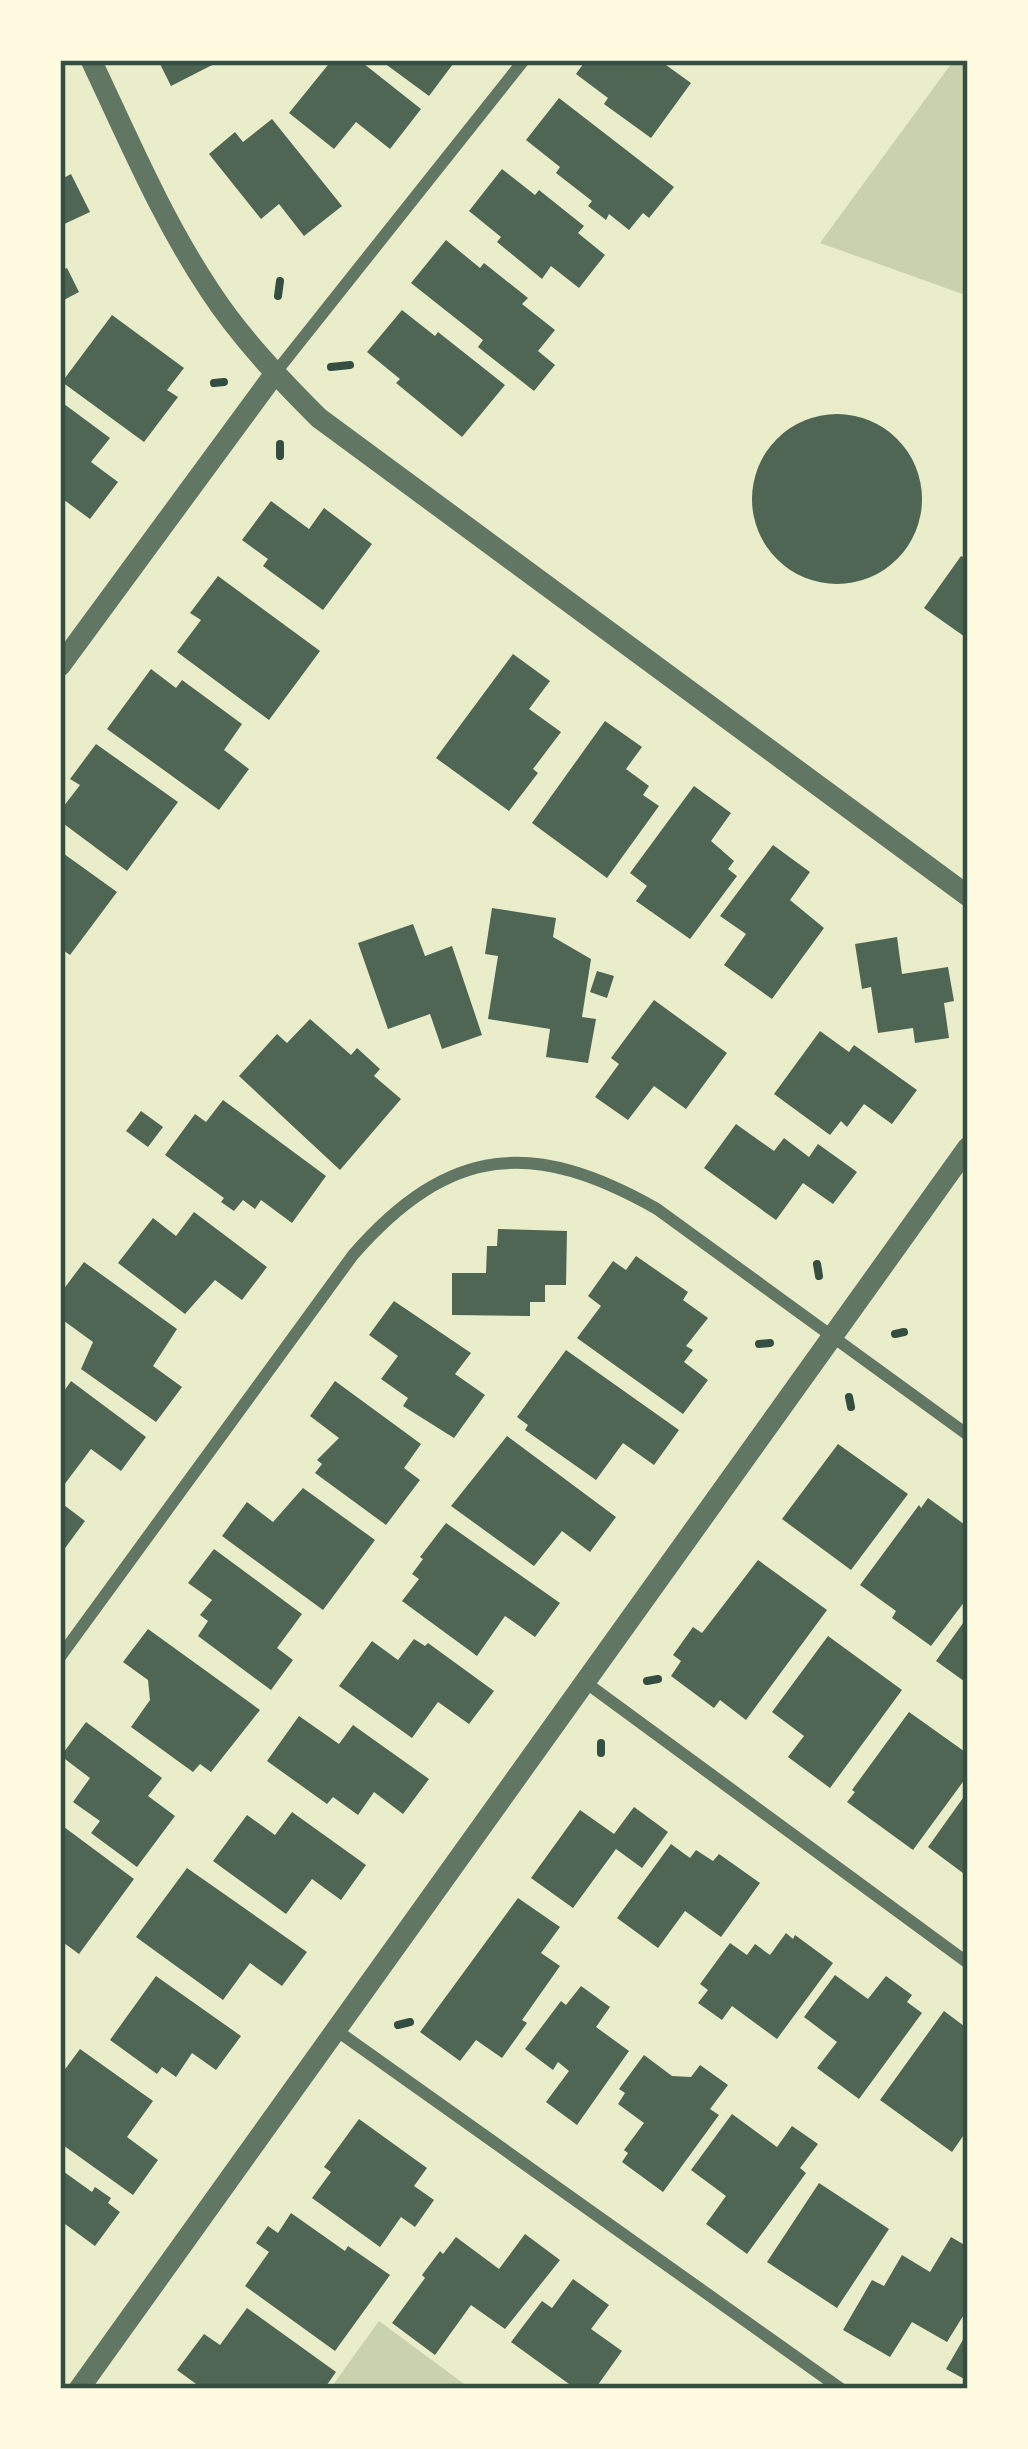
<svg xmlns="http://www.w3.org/2000/svg" width="1028" height="2449" viewBox="0 0 1028 2449" font-family="Raleway,sans-serif">
<style>
.green{fill:#cad2ad}
.building{fill:#4f6655}
.lines{fill:none;stroke-linecap:round;stroke-linejoin:round}
.path{stroke:#344e41;stroke-width:8}
.minor{stroke:#617663;stroke-width:12}
.tertiary{stroke:#617663;stroke-width:21}
.neatline{fill:none;stroke:#344e41;stroke-width:4.5}
</style>
<rect width="100%" height="100%" fill="#e9edc9"/>
<path class="green" d="M954,60H968V296L820,243Z
M379,2321L471,2389H330Z"/>
<path class="building" d="M158,60H222L171,86Z
M332,60H359L421,109L390,149L356,122L334,149L289,113Z
M380,60H456L429,96Z
M586,60H659L691,83L651,138L604,104L608,98L576,74Z
M559,98L674,187L649,218L643,213L629,230L609,214L606,220L588,206L592,201L556,173L560,167L526,140Z
M272,119L342,206L304,236L279,204L261,219L209,154L235,132L243,142Z
M502,169L535,195L539,190L584,226L578,233L605,255L579,288L551,266L542,279L497,242L501,237L469,211Z
M71,174L90,212L60,226V180Z
M446,240L480,268L484,263L528,298L522,304L555,330L538,351L555,365L534,391L478,347L483,340L411,283Z
M67,268L79,292L60,302V271Z
M402,310L435,336L438,332L505,385L462,437L396,383L400,379L367,352Z
M112,315L184,368L167,390L178,397L144,442L62,382Z
M60,401L110,438L91,462L118,482L90,519L60,497Z
M752 499a85 85 0 1 1 170 0a85 85 0 1 1-170 0Z
M271,501L309,529L324,508L372,544L323,610L263,566L268,559L242,540Z
M961,556L968,560V639L924,608Z
M218,576L320,651L269,720L177,652L201,620L190,613Z
M513,654L550,681L529,709L561,732L533,769L538,773L509,811L436,758Z
M151,669L176,688L182,680L242,724L224,750L249,769L219,810L107,729Z
M605,721L642,747L626,769L649,786L643,795L659,806L607,878L532,823Z
M96,744L178,802L127,871L60,821V811L80,785L70,779Z
M694,786L731,813L711,841L734,861L728,869L737,876L690,939L636,901L647,886L630,873Z
M773,845L810,872L790,900L824,928L772,999L724,965L746,934L720,916Z
M60,851L117,892L70,955L60,948Z
M492,908L556,918L553,937L591,959L582,1017L596,1019L588,1063L546,1057L550,1029L488,1019L498,956L485,954Z
M413,924L425,956L452,946L482,1035L442,1049L430,1014L388,1029L358,943Z
M897,937L902,974L948,967L954,1001L944,1003L949,1038L915,1043L913,1028L878,1033L871,987L862,989L855,944Z
M597,971L614,976L607,998L590,992Z
M654,1000L727,1053L686,1109L654,1086L628,1120L595,1097L619,1064L611,1058Z
M310,1019L351,1055L357,1048L380,1069L374,1076L401,1099L340,1170L239,1076L277,1034L287,1043Z
M820,1031L849,1052L854,1045L917,1090L892,1124L864,1104L847,1127L841,1121L830,1135L774,1094Z
M223,1100L326,1176L292,1223L261,1200L255,1209L243,1200L234,1211L221,1202L224,1198L165,1155L195,1114L206,1122Z
M141,1111L163,1127L148,1147L126,1131Z
M736,1124L774,1151L784,1138L809,1157L818,1144L857,1172L833,1204L803,1183L776,1220L704,1168Z
M194,1212L267,1267L242,1300L215,1280L185,1314L118,1263L153,1218L176,1236Z
M498,1229L567,1231L566,1285H545V1302H530V1316L452,1315V1273H486L487,1246H497Z
M636,1256L688,1292L683,1300L708,1318L686,1346L693,1350L684,1362L708,1380L683,1414L577,1338L601,1306L588,1296L613,1261L626,1270Z
M84,1262L177,1329L153,1366L182,1387L156,1422L81,1369L93,1342L60,1318V1294Z
M394,1301L471,1353L455,1374L485,1395L454,1438L403,1406L408,1398L381,1379L398,1356L369,1335Z
M566,1350L679,1430L654,1465L623,1443L596,1480L525,1430L528,1425L517,1417Z
M71,1381L146,1437L121,1471L91,1449L64,1485L60,1482V1397Z
M335,1381L421,1444L404,1468L420,1480L386,1525L315,1473L322,1464L317,1460L339,1438L310,1416Z
M507,1436L616,1517L590,1552L562,1531L534,1566L451,1506Z
M838,1444L908,1494L851,1570L782,1519Z
M303,1488L375,1540L323,1610L222,1536L247,1502L273,1522Z
M928,1498L968,1527V1597L931,1646L892,1618L896,1611L860,1585L919,1505L921,1508Z
M60,1502L85,1521L60,1555Z
M446,1523L560,1603L535,1637L505,1616L477,1656L402,1601L419,1579L412,1574L423,1559L420,1557Z
M214,1549L302,1614L277,1648L293,1660L271,1690L198,1636L208,1621L200,1615L212,1600L188,1583Z
M758,1560L827,1610L746,1720L720,1700L714,1708L671,1676L681,1661L673,1655L693,1627L702,1633Z
M968,1616V1684L936,1661Z
M148,1629L260,1710L211,1772L200,1764L193,1772L131,1727L150,1700L148,1680L123,1662Z
M828,1636L902,1690L830,1788L788,1757L804,1736L772,1712Z
M414,1639L425,1646L428,1643L494,1691L469,1724L438,1702L412,1738L339,1686L372,1641L398,1660Z
M909,1712L968,1754V1775L913,1850L847,1802L855,1792L852,1790Z
M299,1716L339,1744L353,1725L429,1779L403,1814L374,1792L358,1815L333,1797L327,1804L267,1761Z
M86,1722L162,1778L148,1796L175,1816L137,1867L91,1833L100,1821L73,1802L90,1778L61,1756Z
M968,1791V1866L963,1873L928,1847Z
M634,1807L668,1832L642,1868L616,1849L573,1908L531,1878L580,1810L614,1834Z
M292,1812L366,1865L341,1900L312,1879L286,1914L213,1861L247,1815L275,1835Z
M60,1824L134,1879L79,1954L60,1940Z
M671,1844L690,1858L696,1850L713,1861L719,1854L760,1883L721,1937L685,1911L658,1948L617,1918Z
M187,1868L307,1952L282,1986L250,1963L223,2000L136,1937Z
M518,1898L560,1927L541,1953L560,1966L522,2020L527,2023L502,2058L476,2040L460,2061L420,2032Z
M786,1933L793,1939L795,1935L833,1963L777,2039L732,2006L722,2020L698,2003L708,1990L700,1984L730,1943L747,1955L755,1944L770,1955Z
M835,1975L868,1999L886,1976L912,1995L907,2002L922,2013L859,2099L817,2068L837,2042L804,2017Z
M156,1976L241,2036L216,2070L192,2053L176,2077L162,2067L157,2074L110,2040Z
M581,1986L610,2007L596,2027L629,2051L577,2125L546,2102L569,2071L558,2062L553,2070L525,2049L561,2001L566,2005Z
M944,2011L968,2029V2129L952,2152L880,2100Z
M80,2049L153,2101L127,2137L158,2160L133,2195L60,2143V2076Z
M644,2055L672,2076L691,2077L700,2065L728,2085L710,2109L719,2115L663,2192L622,2162L628,2153L624,2150L644,2123L618,2104L625,2093L619,2089Z
M732,2114L777,2147L792,2126L818,2144L800,2168L806,2173L747,2254L706,2224L726,2196L691,2170Z
M359,2119L427,2168L414,2186L434,2200L415,2227L401,2217L380,2247L312,2198L331,2172L324,2167Z
M60,2169L92,2192L95,2187L111,2198L108,2203L120,2212L95,2246L65,2224L60,2230Z
M819,2183L889,2229L837,2308L767,2262Z
M291,2213L345,2251L348,2246L390,2275L335,2351L245,2286L269,2252L256,2243L268,2226L278,2233Z
M525,2234L560,2260L505,2329L471,2305L435,2355L392,2323L425,2278L422,2275L440,2251L443,2254L456,2237L499,2269Z
M951,2237L968,2247V2308L947,2342L912,2322L890,2357L843,2330L872,2280L884,2286L902,2255L930,2272Z
M573,2279L609,2305L591,2329L622,2351L595,2389H576L511,2342L542,2301L552,2308Z
M247,2308L336,2372L324,2389H203L177,2370L204,2334L220,2345Z
M968,2331V2381L946,2369Z"/>
<g class="lines">
<path class="path" d="M278,296L280,281
M331,367L350,365
M214,383L224,382
M280,456V444
M817,1264L819,1276
M895,1334L904,1332
M759,1344L770,1343
M849,1397L851,1407
M647,1681L658,1679
M601,1743V1753
M398,2025L410,2022"/>
<path class="minor" d="M276,372L524,60
M60,1657L353,1255C450,1144 534,1139 657,1209L968,1435
M585,1682L968,1963
M336,2030L841,2389"/>
<path class="tertiary" d="M91,60C128,138 162,219 210,291C240,337 280,379 319,418L968,896
M60,666L276,372
M79,2389L968,1147"/>
</g>
<rect width="1028" height="2449" fill="none" stroke="#fefae0" stroke-width="126"/>
<rect x="63" y="63" width="902" height="2323" class="neatline"/>
</svg>
